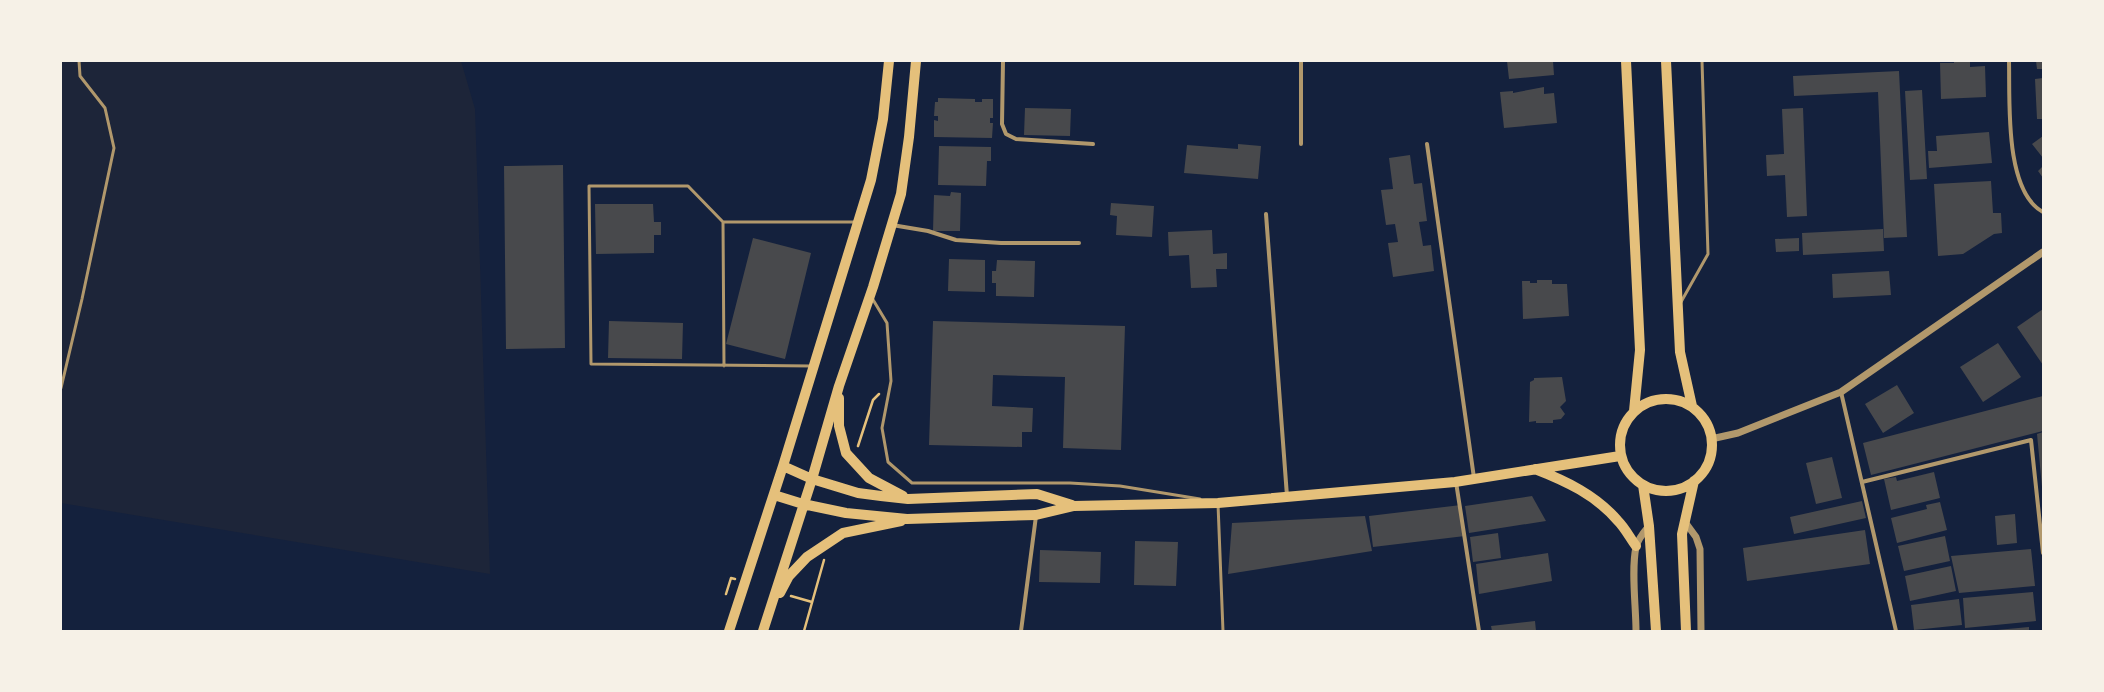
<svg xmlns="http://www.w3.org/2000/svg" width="2104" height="692" viewBox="0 0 2104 692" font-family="'Varela Round',sans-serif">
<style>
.green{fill:#1d2539}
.building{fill:#48494c}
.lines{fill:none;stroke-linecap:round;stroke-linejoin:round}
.path{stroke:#e5c07b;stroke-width:2.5}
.service{stroke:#b1986c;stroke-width:3}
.minor{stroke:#b1986c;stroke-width:4}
.tertiary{stroke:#b1986c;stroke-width:7}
.primary{stroke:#e5c07b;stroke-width:10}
</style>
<rect width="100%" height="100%" fill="#14213d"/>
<path class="green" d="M61,61H461L475,109L490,574L61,503Z"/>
<path class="building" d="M1507,61H1553L1554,75L1509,79Z
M1954,61H1970V67L1985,66L1986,97L1941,99L1940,63H1954Z
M2036,61H2043V69H2037Z
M1899,71L1907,237L1884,238L1878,92L1794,96L1793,76Z
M2043,78V119H2037L2035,79Z
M1544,87V94L1554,93L1557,123L1504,128L1500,92L1513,91V93Z
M1922,90L1927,179L1910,180L1905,91Z
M938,98L975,99V102H982V99H993V118H990V123H993L992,138L934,137V120L938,121V116H934L935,102H938Z
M1025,108L1071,109L1070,136L1024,135Z
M1803,108L1807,216L1787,217L1785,175L1767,176L1766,155L1784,154L1782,109Z
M1989,132L1992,163L1929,168L1928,151H1937L1936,136Z
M2043,136V158L2032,144Z
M1238,144L1261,146L1258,179L1184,173L1187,145L1238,149Z
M939,146L991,147V161H987L986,186L938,185Z
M1410,155L1414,184L1422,183L1427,221L1419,222L1423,246L1431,245L1434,271L1393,277L1388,243L1398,242L1395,224L1386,225L1381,190L1393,189L1389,158Z
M563,165L565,348L506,349L504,166Z
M2043,166V178L2038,171Z
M1991,181L1993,213H2001L2002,233L1994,234L1963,254L1938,256L1934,184Z
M951,192L961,193L960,231H933L934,195L950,196Z
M1111,203L1154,206L1152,237L1116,235L1117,216L1110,215Z
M595,204H653L654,222H661V235H654V253L596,254Z
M1883,229L1884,251L1803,255L1802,233Z
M1212,230L1213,254L1227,253V269H1216L1217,287L1191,288L1189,255L1169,256L1168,232Z
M753,238L811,253L785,359L726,344Z
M1799,238V251L1776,252L1775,239Z
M949,259L985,260V292L948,291Z
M997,260L1035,261L1034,297L996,296V283H992V271H996Z
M1889,271L1891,295L1833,298L1832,274Z
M1537,280H1552V284H1567L1569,316L1523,319L1522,281H1530V283H1537Z
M2043,309V365L2017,327Z
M609,321L683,323L682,359L608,358Z
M933,321L1125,326L1121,450L1063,448L1065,377L993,375L992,406L1033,408L1032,432H1022V447L929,445Z
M1998,343L2021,377L1983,402L1960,367Z
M1562,377L1566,401L1560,407L1565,414L1561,419L1553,420V423H1536V421L1529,422L1530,382L1534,380V378Z
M1897,385L1914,413L1883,433L1865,404Z
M2043,396V431L1871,475L1863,443Z
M2043,432V487H2042L2037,434Z
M1832,457L1842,498L1816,504L1806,463Z
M1934,472L1940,498L1891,510L1884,479L1896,477L1897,481Z
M1532,496L1546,521L1469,533L1465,506Z
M1862,501L1866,518L1794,534L1790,517Z
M1940,502L1947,530L1897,543L1891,518L1927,509L1926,505Z
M1461,505L1465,536L1373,547L1369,516Z
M2015,514L2017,543L1997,545L1995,516Z
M1365,516L1372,551L1228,574L1232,523Z
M1865,530L1870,564L1747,581L1743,548Z
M1498,533L1501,558L1473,562L1470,537Z
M1945,536L1950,561L1904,571L1898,546Z
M1135,541L1178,542L1176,586L1134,585Z
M2031,549L2035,586L1959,593L1951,556Z
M1040,550L1101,552L1100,583L1039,582Z
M1548,553L1552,581L1479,594L1476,564Z
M1951,566L1956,591L1910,601L1905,576Z
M2033,592L2036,621L1965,628L1963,598Z
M1959,599L1962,625L1914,630L1911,605Z
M1535,621L1536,631H1492L1491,626Z
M2029,627V631H1997V630Z"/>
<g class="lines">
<path class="path" d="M858,446L873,400L879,394
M726,594L731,578L735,579
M791,596L812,602
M804,631L824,560"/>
<path class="service" d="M723,222L724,366
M872,298L887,323L891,381L882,428L888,462L912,483H1070L1120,486L1200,499
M1681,302L1708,254L1702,61
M812,366L591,364L589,186H688L723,222H855
M61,388L82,299L114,148L105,108L80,76L79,61
M1218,504L1223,631"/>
<path class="minor" d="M1003,61L1002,124L1006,134L1016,139L1093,144
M1301,61V144
M2009,61C2010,100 2004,191 2043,212
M1427,144L1474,478
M1266,214L1287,496
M892,225L928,231L956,240L1001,243H1079
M1841,392L1896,631
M1456,482L1479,631
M1862,482L2031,440L2043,553
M1021,631L1036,516"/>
<path class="tertiary" d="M1711,439L1738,433L1841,392L2043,252
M1685,522L1696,537L1700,549L1701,631
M1636,631C1636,607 1631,570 1636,547C1638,539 1644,532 1649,526"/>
<path class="primary" d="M1626,61L1640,350L1634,411
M1666,61L1680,352L1692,406
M839,398V426L846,453L869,478L903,496
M1620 445a46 46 0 1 1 92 0a46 46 0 1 1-92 0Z
M783,466L812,479L858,493L881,496L908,499L1037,494L1072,505
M1535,469C1566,481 1596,495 1618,521C1625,528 1630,538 1636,546
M1643,485L1649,526L1656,631
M774,495L803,504L846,513L907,519L1036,515L1074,506L1218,503L1455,482L1620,456
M780,593L789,576L807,557L843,533L901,521
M729,631L783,466L871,180L883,119L889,61
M763,631L812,479L839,386L873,287L901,194L909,137L916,61
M1686,631L1682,534L1694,481"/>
</g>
<rect width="2104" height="692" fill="none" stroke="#f6f1e7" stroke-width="124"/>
</svg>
